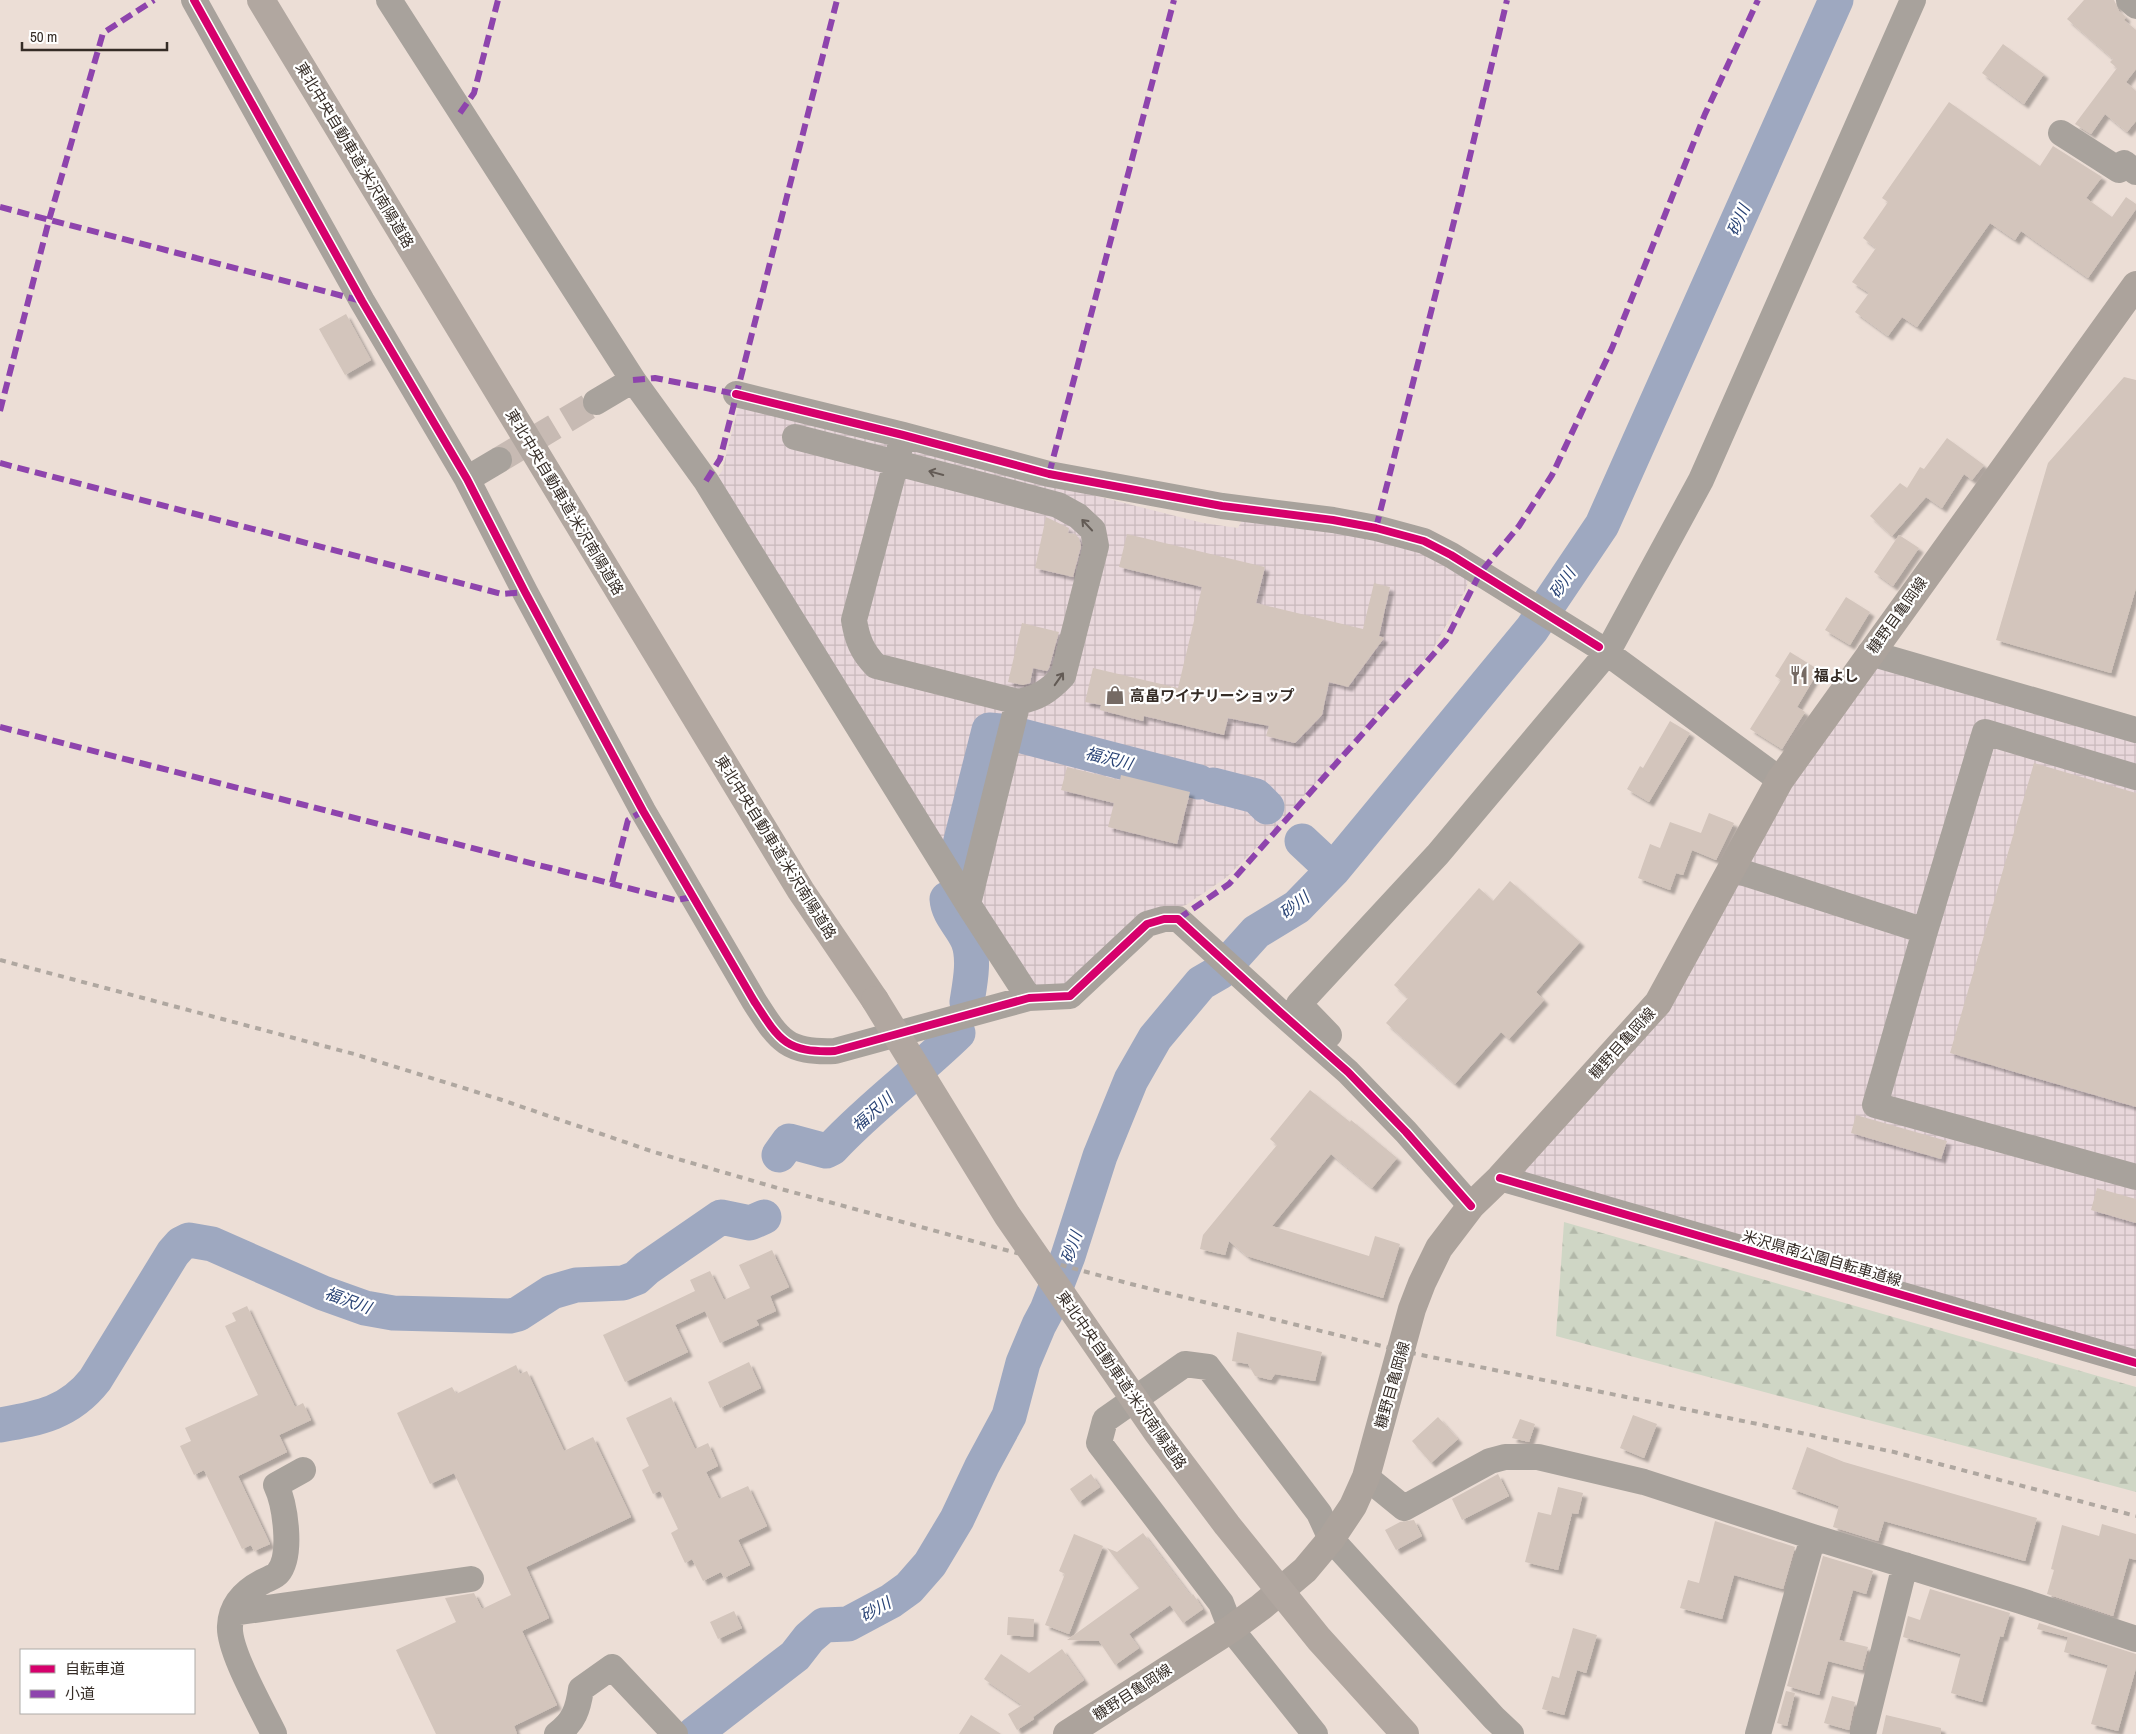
<svg xmlns="http://www.w3.org/2000/svg" width="2136" height="1734" viewBox="0 0 2136 1734" font-family="'Archivo Narrow','Noto Sans JP',sans-serif">
<style>
.industrial{fill:url(#industrial-grid)}
.forest{fill:url(#forest-firs)}
.lines{fill:none;stroke-linecap:round;stroke-linejoin:round}
.river{stroke:#9ea8c0;stroke-width:35}
.building{fill:#d3c5bc;filter:url(#shadow)}
.minor-tunnel{stroke:#c7bab3;stroke-width:26;stroke-dasharray:26 13;stroke-linecap:butt}
.minor{stroke:#a8a29c;stroke-width:26}
.major{stroke:#aca39c;stroke-width:28}
.highway{stroke:#b1a7a0;stroke-width:28}
.rail{stroke:#afa7a0;stroke-width:4;stroke-dasharray:6 6;stroke-linecap:butt}
.highway-bridge{stroke:#b1a7a0;stroke-width:28}
.quiet{stroke:#8e44ad;stroke-width:6;stroke-dasharray:12 6;stroke-linecap:butt}
.cycleway-casing{stroke:#fff;stroke-width:11}
.cycleway{stroke:#d6006c;stroke-width:8}
.oneway{stroke:#635b55}
.labels{text-anchor:middle;dominant-baseline:central;stroke-width:4.5;stroke-linejoin:round;paint-order:stroke}
.street-label{font-size:15px;fill:#352c26;stroke:#fff}
.poi-label{font-size:15px;font-weight:bold;fill:#352c26;stroke:#fff;text-anchor:start}
.water-label{font-size:16px;font-style:italic;fill:#294375;stroke:#fff}
</style>
<defs>
<pattern id="industrial-grid" width="8" height="8" patternUnits="userSpaceOnUse" patternTransform="scale(1.25)"><rect width="8" height="8" fill="#e8d7db"/><path d="M0 4h8M4 0v8" fill="none" stroke="#c8b9bc"/></pattern>
<pattern id="forest-firs" width="22" height="20" patternUnits="userSpaceOnUse" patternTransform="scale(1.25)"><rect width="22" height="20" fill="#cfd6c5"/><path d="M5 1l3.5 6h-7zM16 11l3.5 6h-7z" fill="#b2b8a9"/></pattern>
<filter id="shadow"><feDropShadow dx="4.5" dy="4.5" stdDeviation="1" flood-color="#0004"/></filter>
</defs>
<rect width="100%" height="100%" fill="#ecded6"/>
<path class="industrial" d="M740,401L900,446L1203,523L1238,528L1243,518L1377,537L1410,547L1468,577L1467,587L1433,649L1363,731L1266,838L1227,877L1186,905L1161,911L1067,989L1034,988L714,482L722,471Z
M1870,653L2136,730V1363L1500,1178L1658,1003Z"/>
<path class="forest" d="M1564,1222L2136,1387V1492L1556,1336Z"/>
<g class="lines">
<path class="river" d="M1018,735L1199,782
M1213,785L1256,796L1267,807
M1302,841L1333,870
M957,856L989,730L1000,731
M947,899C948,915 962,926 968,941C975,959 970,983 967,1002
M779,1155L789,1141L826,1151L832,1148C871,1106 917,1073 958,1033
M0,1425C40,1418 69,1413 95,1380L173,1253L181,1244L189,1240L212,1244L323,1293L365,1308L393,1313L510,1316L518,1314L552,1292L576,1285L623,1283L636,1278L647,1268L721,1217L750,1223L764,1217
M694,1734L795,1656L809,1638L824,1625L848,1624L891,1601L909,1588L930,1564L957,1519L982,1466L1009,1416L1023,1363L1039,1325L1047,1310L1068,1256L1100,1156L1131,1080L1155,1038L1201,983L1220,972L1256,932L1297,907L1333,870L1532,629L1602,525L1836,0"/>
</g>
<path class="building" d="M2084,0H2114L2119,11L2126,17L2124,20L2136,30V69L2126,82L2136,91V121L2127,132L2105,114L2091,134L2075,124L2117,68L2110,62L2113,59L2067,19Z
M2003,44L2044,74L2024,104L1982,73Z
M1949,102L2040,166L2053,146L2102,177L2086,198L2112,217L2126,197L2136,204V209L2088,278L2021,231L2015,240L1990,223L1917,327L1902,317L1888,336L1855,312L1869,293L1852,282L1876,248L1863,238L1888,202L1882,198Z
M346,314L371,360L345,375L319,329Z
M2124,377L2136,380V588L2111,673L1996,640L2048,463Z
M1947,438L1984,465L1972,480L1964,474L1942,508L1926,497L1892,536L1870,516L1900,483L1907,488L1920,467L1924,469Z
M1046,517L1069,528L1068,533L1075,534L1079,538L1081,546L1073,577L1035,568Z
M1127,534L1265,567L1256,603L1363,629L1374,583L1390,587L1379,636L1384,638L1348,687L1329,682L1322,715L1295,743L1266,736L1269,726L1228,718L1224,735L1144,716L1143,721L1100,710L1101,705L1085,702L1093,668L1178,688L1202,587L1119,567Z
M1899,535L1919,548L1893,586L1874,572Z
M1846,597L1870,612L1850,645L1825,630Z
M1022,623L1059,632L1049,668L1047,671L1033,668L1030,683L1023,685L1008,682Z
M1790,652L1819,670L1797,707L1805,712L1782,749L1750,729L1781,680L1775,676Z
M1670,721L1690,733L1649,802L1627,789L1640,766L1643,768Z
M2034,763L2136,793V1107L1950,1053Z
M1067,767L1120,780L1121,775L1190,792L1177,844L1108,827L1114,803L1061,790Z
M1709,813L1734,823L1716,860L1692,850L1683,875L1676,873L1670,890L1638,878L1650,844L1660,848L1670,822L1701,833Z
M1510,881L1580,942L1536,992L1544,1000L1509,1039L1501,1032L1455,1084L1386,1023L1408,998L1394,985L1479,888L1493,901Z
M1310,1090L1350,1122L1351,1120L1397,1158L1372,1188L1331,1154L1272,1226L1369,1256L1375,1236L1400,1244L1383,1298L1247,1256L1229,1241L1225,1255L1200,1249L1203,1235L1277,1145L1270,1139Z
M1856,1115L1947,1141L1941,1159L1851,1133Z
M2097,1188L2136,1199V1223L2091,1210Z
M772,1250L789,1287L770,1296L776,1311L756,1320L759,1325L720,1343L705,1311L675,1325L688,1352L625,1382L603,1335L695,1291L690,1280L710,1271L724,1300L750,1288L739,1265Z
M247,1306L295,1407L303,1403L311,1420L279,1435L287,1452L238,1476L270,1544L254,1551L251,1545L242,1549L204,1470L194,1475L180,1446L191,1441L185,1428L258,1395L225,1326L236,1321L232,1313Z
M1237,1332L1322,1352L1315,1381L1275,1374L1271,1380L1255,1376L1248,1364L1232,1361Z
M749,1362L761,1388L720,1408L708,1382Z
M516,1365L520,1374L527,1371L564,1451L593,1437L631,1517L526,1567L549,1618L522,1631L557,1705L514,1726L517,1734H436L396,1650L456,1622L445,1598L474,1593L482,1609L511,1595L454,1473L430,1484L397,1413L452,1387L456,1394Z
M671,1397L695,1449L708,1443L718,1466L706,1472L719,1499L748,1486L767,1526L738,1540L750,1565L724,1578L721,1572L703,1581L692,1559L685,1563L671,1533L678,1529L660,1491L653,1494L642,1470L649,1466L626,1418Z
M1633,1415L1657,1424L1644,1458L1620,1448Z
M1438,1417L1458,1439L1431,1463L1412,1441Z
M1520,1419L1535,1424L1529,1442L1512,1438Z
M1807,1447L1844,1462L2037,1518L2025,1561L1884,1521L1878,1541L1833,1527L1839,1506L1792,1489Z
M1091,1474L1100,1487L1079,1502L1070,1489Z
M1498,1474L1509,1496L1462,1520L1452,1499Z
M1558,1487L1583,1493L1578,1514L1572,1513L1558,1570L1525,1562L1538,1512L1551,1515Z
M1414,1520L1422,1536L1396,1550L1385,1530L1400,1522Z
M1715,1521L1795,1547L1783,1589L1734,1575L1722,1619L1680,1608L1688,1580L1699,1583Z
M2102,1524L2136,1534V1560L2129,1558L2113,1616L2047,1594L2054,1570L2051,1569L2062,1525L2099,1536Z
M1143,1533L1191,1596L1193,1594L1203,1609L1183,1623L1170,1605L1129,1634L1139,1648L1115,1665L1099,1641L1067,1640L1139,1588L1107,1548L1117,1552Z
M1074,1534L1103,1546L1069,1634L1045,1625L1065,1574L1059,1571Z
M1823,1556L1873,1571L1866,1594L1853,1590L1839,1640L1868,1647L1862,1670L1828,1661L1819,1695L1787,1686Z
M1930,1589L2010,1613L2003,1637L2000,1636L1982,1702L1951,1693L1961,1654L1903,1637L1908,1616L1920,1620Z
M734,1611L742,1628L718,1639L710,1622Z
M1008,1617L1034,1619L1033,1637L1007,1635Z
M2039,1623L2136,1654V1668L2118,1731L2091,1724L2108,1665L2064,1652L2068,1637L2037,1629Z
M1573,1628L1597,1635L1586,1673L1577,1670L1564,1715L1542,1709L1552,1676L1559,1678Z
M1062,1649L1084,1680L1033,1717L1034,1719L1017,1730L1008,1714L1022,1705L984,1679L1001,1654L1029,1673Z
M1786,1691L1795,1693L1787,1726L1777,1723Z
M1832,1696L1855,1702L1849,1730L1824,1723Z
M971,1715L1001,1734H959Z
M1886,1715L1941,1728V1734H1882Z"/>
<g class="lines">
<path class="minor-tunnel" d="M499,460L596,402"/>
<path class="minor" d="M194,0L362,301L467,479L525,592L643,811L754,1001C779,1040 786,1053 835,1051L1029,998L1070,996L1147,924L1164,919H1178L1280,1012L1348,1072L1406,1132L1471,1206
M389,0L633,380L706,481L968,904L1029,998
M2129,0L2136,6
M2061,133L2119,170L2124,163L2136,172
M736,394L903,435L1049,474L1222,506L1333,520L1376,528L1424,541L1451,555L1599,647L1780,780
M596,402L633,380
M795,437C883,459 970,482 1058,505L1078,516L1093,530L1096,546L1063,676C1049,691 1038,698 1018,702L876,666C862,652 857,639 854,620L896,463L903,435
M467,479L499,460
M1870,653L2136,730
M1732,869L1925,931L1985,732L2136,777
M968,904L1018,702
M1925,931L1875,1105L2136,1177
M1329,1035L1299,1004L1438,854L1607,653L1701,480L1913,0
M1500,1178L2136,1363
M1366,1477L1404,1508L1490,1461L1505,1457H1538L1644,1482L1813,1537L2021,1601L2136,1639
M233,1613L471,1579
M274,1734C262,1709 228,1650 230,1626C231,1605 245,1591 262,1582C267,1579 275,1577 278,1573C293,1555 285,1504 276,1485L303,1470
M557,1734C574,1722 578,1709 581,1689L612,1667L675,1734
M1315,1734L1231,1629L1221,1603L1099,1443L1105,1420L1185,1364L1208,1367L1319,1513L1331,1539L1494,1718L1511,1734
M1758,1734L1813,1537
M1863,1734L1905,1565"/>
<path class="major" d="M1067,1734L1231,1629L1261,1607L1305,1570L1331,1539L1353,1506L1366,1477L1412,1309L1422,1283L1439,1248L1471,1206L1500,1178L1658,1003L1780,780L2136,285"/>
<path class="highway" d="M261,0L801,891L875,1000"/>
<path class="rail" d="M0,960L354,1054L499,1099L654,1152L781,1189L1131,1284L1402,1351L1894,1452L2136,1516"/>
<path class="highway-bridge" d="M875,1000L1007,1215L1157,1432L1227,1525L1319,1639L1405,1734"/>
<path class="quiet" d="M460,113L474,93L498,0
M0,207L362,301
M633,380L655,378L736,394
M0,411L49,220L103,33L154,0
M0,463L502,594L525,592
M1049,474L1174,0
M706,481L720,459L837,0
M1376,528L1461,194L1507,0
M0,727L675,900L694,897
M612,883L628,820L643,811
M1178,919L1229,884L1446,640L1480,573L1519,526L1552,475L1612,348L1705,114L1758,0"/>
<g class="cycleway-casing">
<path id="cycleway" d="M194,0L362,301L467,479L525,592L643,811L754,1001C779,1040 786,1053 835,1051L1029,998L1070,996L1147,924L1164,919H1178L1280,1012L1348,1072L1406,1132L1471,1206
M736,394L903,435L1049,474L1222,506L1333,520L1376,528L1424,541L1451,555L1599,647
M1500,1178L2136,1363"/>
</g>
<use href="#cycleway" class="cycleway"/>
</g>
<defs><path id="oneway-shaft" d="M-6 0H5M1.5-3L5.5 0L1.5 3" fill="none" stroke-width="1.6" stroke-linecap="round" stroke-linejoin="round" transform="scale(1.25)"/></defs>
<g class="oneway">
<use href="#oneway-shaft" transform="translate(936 473) rotate(-165)"/>
<use href="#oneway-shaft" transform="translate(1087 525) rotate(-133)"/>
<use href="#oneway-shaft" transform="translate(1059 679) rotate(-55)"/>
</g>
<defs>
<g id="restaurant-bare" transform="scale(1.5)"><path d="M-5-6h1v4h1v-4h1v4h1v-4h1v5L-1.5 .5V6h-2V.5L-5-1ZM5-6V6H3V1.5H1.5Q1.5-4 5-6Z" fill="#756a64" stroke="#fff" stroke-width="2.5" paint-order="stroke"/></g>
<g id="shop-bare" transform="scale(1.5)"><path d="M-5-2.5h2.3a2.7 3.5 0 0 1 5.4 0H5L5.5 6h-11ZM-1.5-2.5h3a1.5 2.3 0 0 0-3 0Z" fill="#756a64" stroke="#fff" stroke-width="2.5" paint-order="stroke"/></g>
</defs>
<g fill-rule="evenodd">
<use href="#restaurant-bare" x="1799" y="675"/>
<use href="#shop-bare" x="1115" y="695"/>
</g>
<g class="labels">
<g class="street-label">
<text transform="translate(355 155) rotate(59)">東北中央自動車道;米沢南陽道路</text>
<text transform="translate(565 502) rotate(59)">東北中央自動車道;米沢南陽道路</text>
<text transform="translate(1897 615) rotate(-54)">糠野目亀岡線</text>
<text transform="translate(776 847) rotate(58)">東北中央自動車道;米沢南陽道路</text>
<text transform="translate(1622 1043) rotate(-48)">糠野目亀岡線</text>
<text transform="translate(1822 1258) rotate(16)">米沢県南公園自転車道線</text>
<text transform="translate(1122 1380) rotate(55)">東北中央自動車道;米沢南陽道路</text>
<text transform="translate(1392 1385) rotate(-74)">糠野目亀岡線</text>
<text transform="translate(1132 1692) rotate(-33)">糠野目亀岡線</text>
</g>
<g class="poi-label">
<text x="1814" y="675">福よし</text>
<text x="1130" y="695">高畠ワイナリーショップ</text>
</g>
<g class="water-label">
<text transform="translate(1738 220) rotate(-66)">砂川</text>
<text transform="translate(1562 583) rotate(-56)">砂川</text>
<text transform="translate(1109 758) rotate(14)">福沢川</text>
<text transform="translate(1294 905) rotate(-38)">砂川</text>
<text transform="translate(872 1112) rotate(-42)">福沢川</text>
<text transform="translate(1071 1247) rotate(-71)">砂川</text>
<text transform="translate(348 1300) rotate(20)">福沢川</text>
<text transform="translate(875 1609) rotate(-29)">砂川</text>
</g>
</g>
<rect x="20" y="1649" width="175" height="65" fill="#ffffff" stroke="#aeaba8"/>
<rect x="30" y="1665" width="25" height="8" fill="#d6006c" stroke="#aeaba8"/>
<text x="65" y="1674" font-size="15" fill="#352c26">自転車道</text>
<rect x="30" y="1690" width="25" height="8" fill="#8e44ad" stroke="#aeaba8"/>
<text x="65" y="1699" font-size="15" fill="#352c26">小道</text>
<path d="M22 42v8h145v-8" fill="none" stroke="#352c26" stroke-width="2.5"/>
<text x="30" y="42" font-size="15" fill="#352c26" stroke="#ffffff" stroke-width="4" paint-order="stroke">50 m</text>
</svg>
